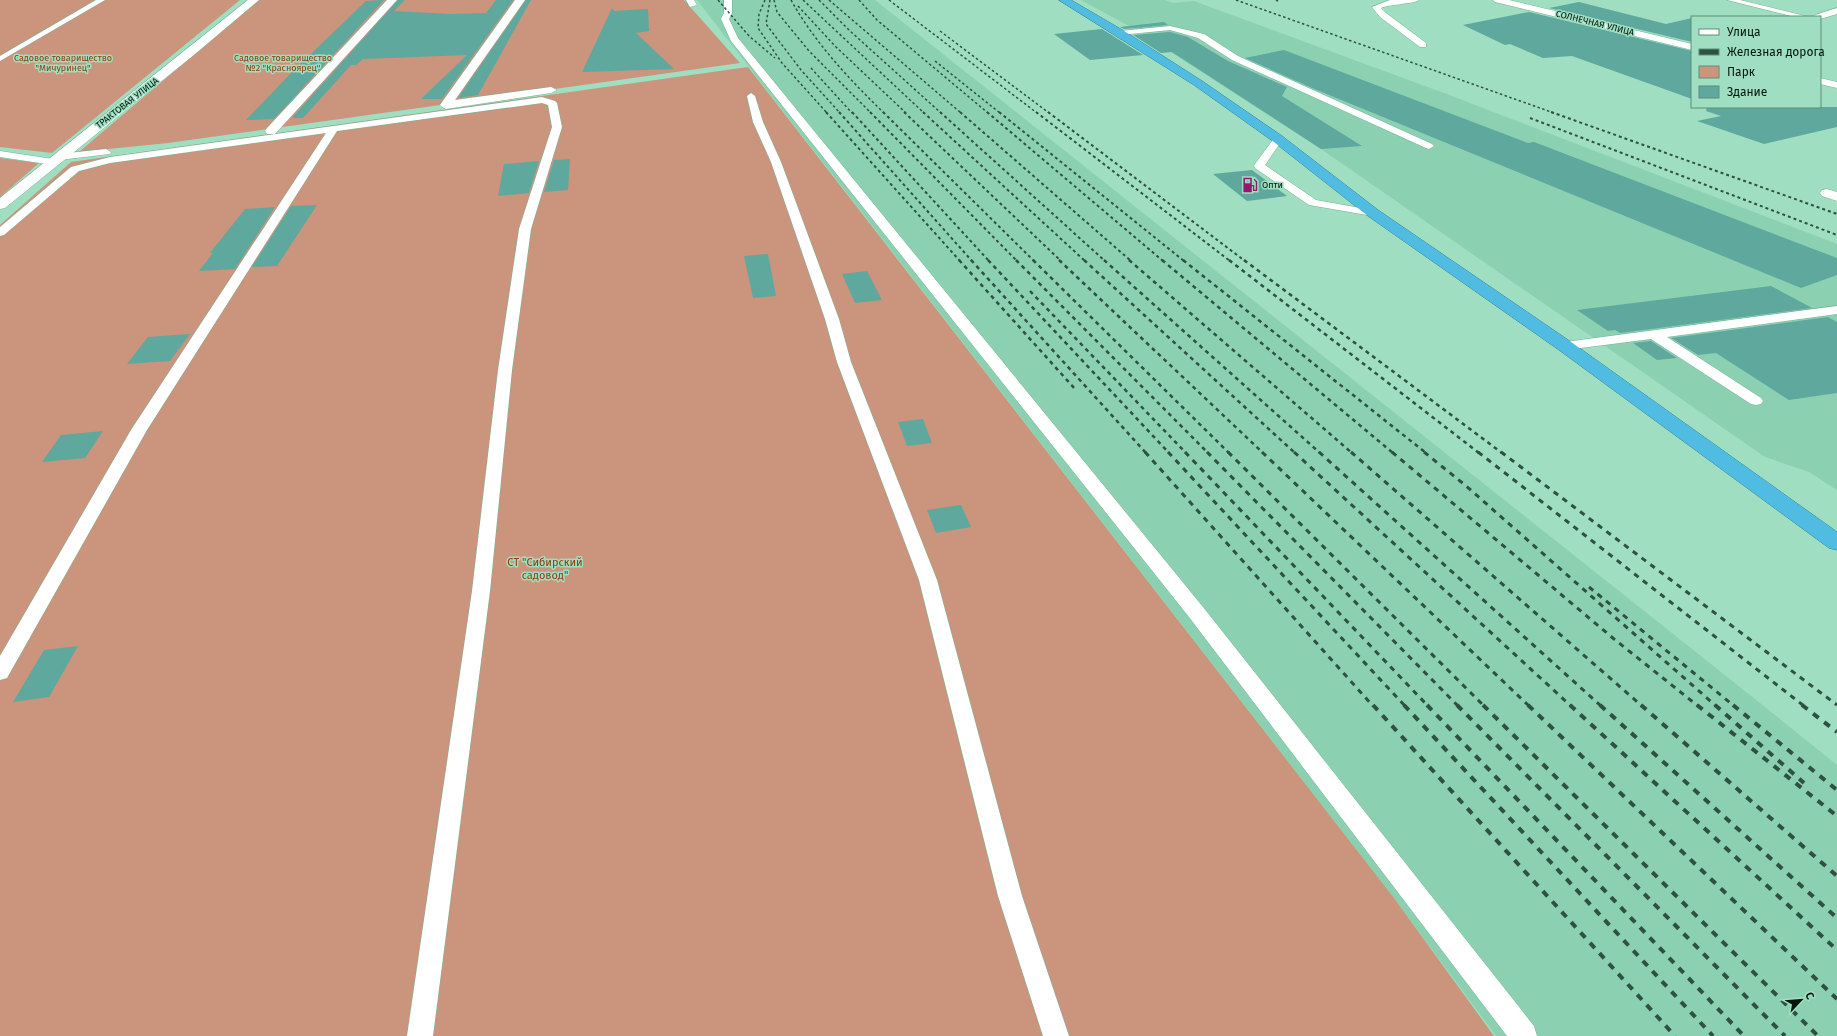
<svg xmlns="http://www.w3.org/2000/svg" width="1837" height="1036" viewBox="0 0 1837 1036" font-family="'Fira Sans',sans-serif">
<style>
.built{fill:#8bd1b1}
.green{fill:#cb947c}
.building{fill:#5ea89d}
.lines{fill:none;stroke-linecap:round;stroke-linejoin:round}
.lane-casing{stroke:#77b498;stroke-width:1}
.street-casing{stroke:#77b498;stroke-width:1}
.secondary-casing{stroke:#77b498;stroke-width:1}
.highway-casing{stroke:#358296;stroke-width:1}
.lane{fill:#fff;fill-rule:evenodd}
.street{fill:#fff;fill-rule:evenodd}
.secondary{fill:#fff;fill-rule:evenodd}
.highway{fill:#51bce1;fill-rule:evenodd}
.rail-far4{stroke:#2f5141;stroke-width:1.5;stroke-dasharray:2.5 2.5;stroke-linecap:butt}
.rail-far3{stroke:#2f5141;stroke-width:2;stroke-dasharray:3 3;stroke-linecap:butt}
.rail-far2{stroke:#2f5141;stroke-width:2.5;stroke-dasharray:4 4;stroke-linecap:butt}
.rail-far1{stroke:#2f5141;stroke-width:3;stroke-dasharray:5.5 5.5;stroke-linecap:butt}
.rail{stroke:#2f5141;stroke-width:4;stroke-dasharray:7 7;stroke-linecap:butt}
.labels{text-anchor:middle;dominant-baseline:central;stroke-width:3;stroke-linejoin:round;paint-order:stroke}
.far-street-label{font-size:9px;fill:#00160c;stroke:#9fdec0}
.far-park-label{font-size:9px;fill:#8e3b0f;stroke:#9fdec0}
.far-poi-label{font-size:9px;fill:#00160c;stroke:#9fdec0;text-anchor:start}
.park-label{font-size:11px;fill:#8e3b0f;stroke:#9fdec0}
</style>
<rect width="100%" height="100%" fill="#9fdec0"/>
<path class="built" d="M697,0H875L1760,703L1837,765V1036H1496L1394,898Z
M1081,0H1165L1173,3L1194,1L1452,96L1837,244V490L1809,472L1765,457L1321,149L1138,31Z"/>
<path class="green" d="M0,0H240L52,153L0,147Z
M258,0H684L740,63L168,143L79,152Z
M748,67L1394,898L1494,1036H0V225L71,162Z
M0,158L39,163L0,197Z"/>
<path class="building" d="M384,0L274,119L246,120L292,72L366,1Z
M398,0H405L394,11L449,14L486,13L496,0H513L442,99H421L467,55L363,59L356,65H351L303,118H292Z
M526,0H531L478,95L458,98Z
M1579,2L1666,24L1692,18V42L1549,8Z
M612,8L614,11L648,9L649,31L636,33L674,69L582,72Z
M1529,12L1692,51V99L1572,56L1543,58L1510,44L1505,45L1463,25Z
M1164,22L1168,25L1124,29L1120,27Z
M1102,29L1143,55L1090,60L1054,34Z
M1170,32L1188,37L1228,61L1287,87L1282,96L1362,146L1321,149L1172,52L1161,53L1133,35Z
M1284,50L1528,143L1534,142L1837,258V275L1801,288L1312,88L1245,58Z
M1707,107H1837V127L1764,144L1697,121L1721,116L1706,111Z
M570,159L568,190L544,192L554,160Z
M539,161L529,193L498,196L504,164Z
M1252,170L1287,196L1247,201L1213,174Z
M317,205L277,266L252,267L291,206Z
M275,207L235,269L199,271L213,253H210L245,209Z
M768,254L776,296L753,298L744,256Z
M867,271L882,300L855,303L842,274Z
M1771,286L1812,308L1620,333L1615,330L1608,331L1577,310Z
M1828,317L1837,322V393L1789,400L1716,353L1698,355L1671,338Z
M190,334L170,361L127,364L148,337Z
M1651,341L1677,358L1657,360L1633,343Z
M923,419L932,443L907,446L898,422Z
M103,431L85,458L42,462L61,435Z
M961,505L971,527L936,533L927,510Z
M78,646L49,697L13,702L44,650Z"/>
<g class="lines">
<g class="lane-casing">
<path id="lane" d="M96,0H105L0,61V56Z
M686,0H694L697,5L690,7Z
M724,0H732V13L729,19L738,38L1203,607L1534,1026L1537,1036H1507L1189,617L731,41L721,19L724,13Z
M1390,0H1419C1414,4 1390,4 1381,8L1386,13L1426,43V47H1420L1380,17L1372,7Z
M1727,0H1740L1809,17H1795Z
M1170,26L1204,34L1238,56L1432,144L1434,146L1429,149L1426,148L1232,60L1198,38L1170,30L1120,35L1116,33L1120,31Z
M751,93L755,96L763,122L781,162L839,319L851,362L937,580L1022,896L1069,1036H1043L998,896L919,580L837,362L825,319L771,162L753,122L747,96Z
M542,97L555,101L557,103L562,127L531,229L512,370L490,591L433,1036H407L472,591L498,370L519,229L552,127L548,105L542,103L337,131L147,430L7,678L0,680V656L131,430L326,133L110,163L79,171L4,235L0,236V227L71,167L110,157Z
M1278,136L1283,139L1265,165L1316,200L1377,211L1379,213L1377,215L1373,216L1309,205L1255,168L1254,166L1255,164L1275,137Z
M106,149L111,152L110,154L59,160L54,157L59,154Z
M0,151L53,159L58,162L53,165L0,157Z
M1837,306V314L1667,337L1761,398L1763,401L1761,404L1756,405L1751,404L1651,339L1565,350L1560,349L1558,346L1560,343L1565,342Z"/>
</g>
<g class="street-casing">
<path id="street" d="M248,0H259L195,54L5,208L0,209V198Z
M387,0H397L275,134H267L265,131L267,128Z
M515,0H525L455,100L551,87L557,90L551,93L446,109L442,107L440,105Z
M1837,8V14L1820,19V17H1813L1815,15Z
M1827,189L1837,192V201L1822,196L1820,193L1822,190Z"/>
</g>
<g class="secondary-casing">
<path id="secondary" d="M1493,0H1509L1692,44V50L1495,2Z
M1820,78L1837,82V88L1820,84Z"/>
</g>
<g class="highway-casing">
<path id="highway" d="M1059,0H1071L1124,31L1202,81L1282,136L1378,210L1571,342L1837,532V550L1829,548L1559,350L1368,216L1274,142L1194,85Z"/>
</g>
<use href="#lane" class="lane"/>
<use href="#street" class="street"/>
<use href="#secondary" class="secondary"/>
<use href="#highway" class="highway"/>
<path class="rail-far4" d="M718,0L749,36L775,58
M765,0L759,14L758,28L782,63L827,113
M770,0L766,24L801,70L840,113
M774,0L777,12L809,51L871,113
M791,0C815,43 849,79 884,113
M803,0L924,113
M819,0L850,31L941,113
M829,0L961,113
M859,0L877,20L988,113
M889,0L1037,113
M1236,0L1554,113
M1276,0L1278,1
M798,6L836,47L906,113
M940,31L1049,113
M935,61L1000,113
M811,68L852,113"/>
<path class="rail-far3" d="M826,112L960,261
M839,112L972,261
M852,112L989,261
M870,112L1017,261
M883,112L1034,261
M904,112L1061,261
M923,112L1085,261
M940,112L1105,261
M960,112L1131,261
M987,112L1163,261
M999,112L1184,261
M1036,112L1230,261
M1048,112L1245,261
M1551,112L1837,214
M1530,118L1837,235"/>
<path class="rail-far2" d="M959,260L1075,389
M971,260L1146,453
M988,260L1169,453
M1016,260L1208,453
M1033,260L1229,453
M1059,260L1263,453
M1084,260L1295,453
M1104,260L1320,453
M1129,260L1352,453
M1162,260L1393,453
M1183,260L1426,453
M1229,260L1479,453
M1244,260L1502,453
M1030,291L1186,453"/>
<path class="rail-far1" d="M1145,452L1373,706
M1168,452L1405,706
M1185,452L1428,706
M1207,452L1458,706
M1228,452L1484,706
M1262,452L1529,706
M1294,452L1571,706
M1319,452L1601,706
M1351,452L1642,706
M1392,452L1614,639L1698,706
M1424,452L1465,485L1716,706
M1478,452L1804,706
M1501,452L1837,705
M1589,587L1734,706"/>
<path class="rail" d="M1373,705L1675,1036
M1404,705L1713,1036
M1427,705L1744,1036
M1457,705L1785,1036
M1483,705L1818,1036
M1528,705L1837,999
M1570,705L1837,950
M1600,705L1837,918
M1641,705L1837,876
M1697,705L1837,816
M1715,705L1804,783
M1733,705L1837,790
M1802,705L1837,732"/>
</g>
<defs>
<g id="fuel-bare" transform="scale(1.2)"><path d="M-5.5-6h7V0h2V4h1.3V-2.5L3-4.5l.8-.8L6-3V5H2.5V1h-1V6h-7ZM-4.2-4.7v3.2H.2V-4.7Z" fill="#961770" stroke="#9fdec0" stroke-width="2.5" paint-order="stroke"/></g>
</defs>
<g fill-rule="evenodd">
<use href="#fuel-bare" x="1250" y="185"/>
</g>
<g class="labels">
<g class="far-street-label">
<text transform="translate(1595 23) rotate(14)">СОЛНЕЧНАЯ УЛИЦА</text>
<text transform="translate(127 103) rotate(-38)">ТРАКТОВАЯ УЛИЦА</text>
</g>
<g class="far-park-label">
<text x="63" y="58">Садовое товарищество<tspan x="63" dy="10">"Мичуринец"</tspan></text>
<text x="283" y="58">Садовое товарищество<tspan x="283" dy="10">№2 "Красноярец"</tspan></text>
</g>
<g class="far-poi-label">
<text x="1262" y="185">Опти</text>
</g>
<g class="park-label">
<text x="545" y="562">СТ "Сибирский<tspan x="545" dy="13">садовод"</tspan></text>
</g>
</g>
<rect x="1691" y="16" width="130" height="92" fill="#9fdec0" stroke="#5f8e78"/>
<rect x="1699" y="29" width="20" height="6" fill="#ffffff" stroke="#5f8e78"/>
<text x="1727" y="36" font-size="12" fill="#00160c">Улица</text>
<rect x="1699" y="49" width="20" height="6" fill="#2f5141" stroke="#5f8e78"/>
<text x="1727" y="56" font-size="12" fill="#00160c">Железная дорога</text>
<rect x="1699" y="66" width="20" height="12" fill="#cb947c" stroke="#5f8e78"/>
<text x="1727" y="76" font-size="12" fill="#00160c">Парк</text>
<rect x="1699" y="86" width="20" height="12" fill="#5ea89d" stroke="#5f8e78"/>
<text x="1727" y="96" font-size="12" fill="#00160c">Здание</text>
<g transform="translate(1801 1000) rotate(64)" stroke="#9fdec0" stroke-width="3" paint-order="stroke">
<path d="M0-3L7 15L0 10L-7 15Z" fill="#00160c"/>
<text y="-6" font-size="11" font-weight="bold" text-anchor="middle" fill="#00160c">С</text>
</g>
</svg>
